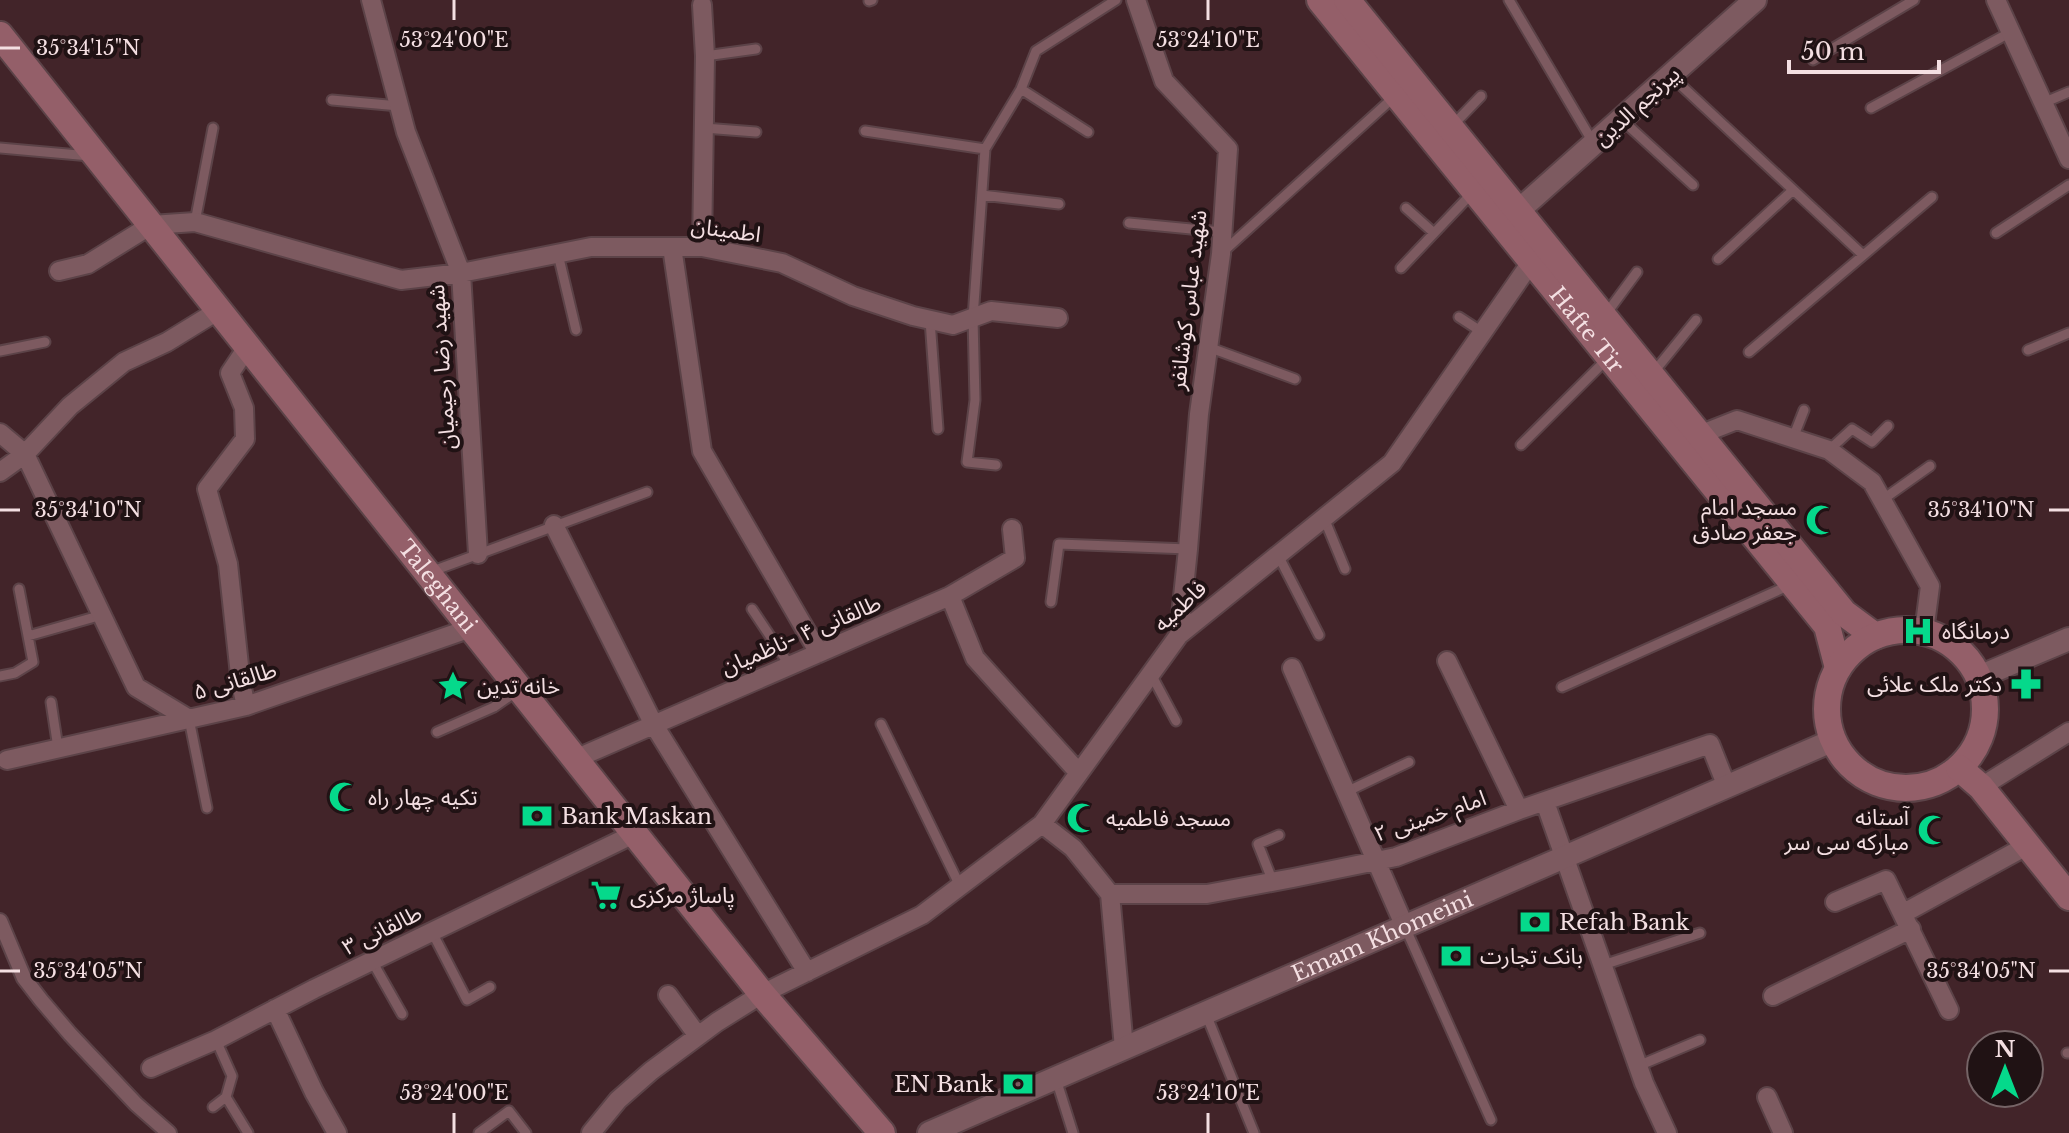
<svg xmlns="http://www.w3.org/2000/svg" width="2069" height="1133" viewBox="0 0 2069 1133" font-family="'Libre Baskerville','Noto Sans Arabic',serif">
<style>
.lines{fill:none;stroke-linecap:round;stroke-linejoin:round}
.service-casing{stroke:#5c4348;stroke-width:13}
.pedestrian-casing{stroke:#5c4348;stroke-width:18}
.minor-casing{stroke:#5c4348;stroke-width:22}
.tertiary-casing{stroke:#5c4348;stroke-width:26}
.secondary-casing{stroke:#5c4348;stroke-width:30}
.service{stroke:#7d5a60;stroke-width:9}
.pedestrian{stroke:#7d5a60;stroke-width:14}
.minor{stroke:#7d5a60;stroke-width:18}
.tertiary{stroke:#7d5a60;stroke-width:22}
.secondary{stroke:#945f69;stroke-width:26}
.ticks{fill:none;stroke:#f4dfe2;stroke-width:3}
.labels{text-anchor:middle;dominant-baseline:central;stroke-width:8;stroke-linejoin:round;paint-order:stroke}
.street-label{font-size:22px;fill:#f4dfe2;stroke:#201214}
.poi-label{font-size:22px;fill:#f4dfe2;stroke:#201214;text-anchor:start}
.ticks-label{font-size:20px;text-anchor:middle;fill:#f4dfe2;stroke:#201214;stroke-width:8;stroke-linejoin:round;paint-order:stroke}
</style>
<rect width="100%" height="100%" fill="#422429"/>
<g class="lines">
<g class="service-casing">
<path id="service" d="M1509,0L1594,144
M869,1L872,0
M705,56L756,49
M1813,60L1914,0
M1670,75L1863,255
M1021,89L1088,132
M332,100L399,106
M2043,103L2069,92
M1871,108L2011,32
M1621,119L1693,185
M1453,125L1481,96
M704,128L756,132
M865,131L985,149
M0,148L90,156
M982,195L1059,204
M1406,208L1434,233
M195,222L213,128
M1129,223L1222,232
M1996,233L2069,185
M1224,251L1394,97
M558,254L576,330
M1718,259L1793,190
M1401,268L1473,192
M1606,314L1637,272
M1459,317L1482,332
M930,320L938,429
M1208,347L1295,379
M2028,350L2069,333
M0,351L45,342
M1749,352L1932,197
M1653,373L1696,320
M1793,438L1804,410
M1521,445L1607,359
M1829,450L1852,429L1872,442L1888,426
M996,465L967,462L975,400L973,318L985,149L1021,89L1036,51L1116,0
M1882,500L1930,466
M1324,518L1345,569
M1278,555L1319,635
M430,572L647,492
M1051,602L1059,544L1188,549
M752,609L790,666
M28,636L102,615
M1151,674L1176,721
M0,676L15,673L33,662L19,589
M1562,687L1790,585
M51,702L58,748
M189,719L207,808
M881,724L960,886
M437,732L494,707L517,691
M1346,792L1409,762
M1273,882L1258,844L1279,835
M1405,927L1491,1120
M432,932L467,1000L490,987
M372,961L402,1014
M1603,965L1700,933
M1206,1014L1254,1133
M216,1040L232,1076L226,1097L248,1133
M2067,1053H2069
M1638,1066L1700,1040
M1056,1079L1073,1133
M213,1107L226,1097
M479,1133L509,1111L526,1133"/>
</g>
<g class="pedestrian-casing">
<path id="pedestrian" d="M0,921L24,978L41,1000L70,1034L136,1104L169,1133"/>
</g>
<g class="minor-casing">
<path id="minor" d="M371,0L406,132L461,273L478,554
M1136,0L1164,81L1228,149L1221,254L1199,414L1188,549L1179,635
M1996,0L2069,159
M702,5L705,56L702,247
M672,247L702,451L819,653
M59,271L88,264L151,225L195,222L401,280L461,273L591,247H702L782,263L853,296L913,316L953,325L991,311L1058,318
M0,433L25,454L136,687L189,719
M1699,435L1737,420L1829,450L1872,482L1930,586L1924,632
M0,472L25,454L70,406L124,362L167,342L219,310
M554,525L654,725L807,972
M950,596L975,658L1079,773
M1447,661L1519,810
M1292,668L1405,927
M246,706L241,684L228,564L207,489L245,439L244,408L230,373L248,346
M575,759L950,596L1015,558L1012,529
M7,760L246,706L471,628
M1981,787L2069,732
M1545,802L1644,1083L1667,1133
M1042,824L1073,848L1110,894
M1110,894H1207L1293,878L1396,857L1519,810L1710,744L1727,787
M1110,894L1124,1048
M1835,902L1886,880L1949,1010
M1904,913L2028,845
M668,995L698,1036
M1773,996L1911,929
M275,1009L314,1092L337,1133
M151,1068L216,1040L314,989L634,834
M1767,1097L1783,1133
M591,1133L618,1100L651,1071L717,1022L762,994L922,915L1042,824L1179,635L1392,463L1532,261"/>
</g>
<g class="tertiary-casing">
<g id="tertiary">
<path d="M1518,211L1755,0"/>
<path d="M1979,677L2069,639"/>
<path id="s1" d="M929,1133L1834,740"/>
</g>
</g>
<g class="secondary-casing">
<g id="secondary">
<path id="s2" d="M1320,0L1827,626L1838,668"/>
<path d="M1347,0L1844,613L1875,636"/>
<path id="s3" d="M0,35L762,994L882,1133"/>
<circle cx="1906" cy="709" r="79"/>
<path d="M1959,768L1981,787L2069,897"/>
</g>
</g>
<use href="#service" class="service"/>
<use href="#pedestrian" class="pedestrian"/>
<use href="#minor" class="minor"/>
<use href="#tertiary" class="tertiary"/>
<use href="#secondary" class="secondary"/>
</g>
<path class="ticks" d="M454,0V20M1208,0V20M0,48H20M0,510H20M2049,510H2069M0,971H20M2049,971H2069M454,1113V1133M1208,1113V1133"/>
<defs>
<g id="mosque-bare" transform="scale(2.4)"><path d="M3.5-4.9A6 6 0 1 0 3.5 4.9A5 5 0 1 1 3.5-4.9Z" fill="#05d98b" stroke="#201214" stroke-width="2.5" paint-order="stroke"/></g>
<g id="hospital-bare" transform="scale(2.4)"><path d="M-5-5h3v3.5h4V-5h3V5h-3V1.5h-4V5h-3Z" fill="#05d98b" stroke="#201214" stroke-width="2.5" paint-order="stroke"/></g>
<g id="pharmacy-bare" transform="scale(2.4)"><path d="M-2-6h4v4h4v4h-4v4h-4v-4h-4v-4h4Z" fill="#05d98b" stroke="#201214" stroke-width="2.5" paint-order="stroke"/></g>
<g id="sight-bare" transform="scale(2.4)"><path d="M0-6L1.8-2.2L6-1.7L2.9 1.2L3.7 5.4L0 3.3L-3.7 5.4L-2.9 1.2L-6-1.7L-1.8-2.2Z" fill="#05d98b" stroke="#201214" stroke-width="2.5" paint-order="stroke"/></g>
<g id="bank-bare" transform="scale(2.4)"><path d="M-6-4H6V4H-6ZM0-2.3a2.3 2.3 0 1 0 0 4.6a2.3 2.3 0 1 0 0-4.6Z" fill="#05d98b" stroke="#201214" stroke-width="2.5" paint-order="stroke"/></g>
<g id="supermarket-bare" transform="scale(2.4)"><path d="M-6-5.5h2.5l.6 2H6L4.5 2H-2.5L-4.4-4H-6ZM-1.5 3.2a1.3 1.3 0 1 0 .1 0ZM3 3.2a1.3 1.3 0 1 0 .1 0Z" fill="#05d98b" stroke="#201214" stroke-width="2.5" paint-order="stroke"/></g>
</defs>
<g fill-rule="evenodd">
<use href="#mosque-bare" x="1821" y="520"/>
<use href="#hospital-bare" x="1918" y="631"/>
<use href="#pharmacy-bare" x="2026" y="684"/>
<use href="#sight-bare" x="453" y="686"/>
<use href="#mosque-bare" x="344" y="797"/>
<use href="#bank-bare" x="537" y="816"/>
<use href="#mosque-bare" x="1082" y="818"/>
<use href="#mosque-bare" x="1933" y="830"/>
<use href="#supermarket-bare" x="606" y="895"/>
<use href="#bank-bare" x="1535" y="922"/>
<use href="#bank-bare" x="1456" y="956"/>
<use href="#bank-bare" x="1018" y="1084"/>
</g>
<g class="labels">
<g class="street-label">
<text transform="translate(1637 106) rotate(-42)">پیرنجم الدین</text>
<text transform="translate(726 230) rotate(8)">اطمینان</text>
<text transform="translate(1188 300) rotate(-83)">شهید عباس کوشانفر</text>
<text stroke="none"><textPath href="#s2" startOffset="424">Hafte Tir</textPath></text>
<text transform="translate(442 367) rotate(-94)">شهید رضا رحیمیان</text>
<text stroke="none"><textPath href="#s3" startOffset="704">Taleghani</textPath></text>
<text transform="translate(1180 606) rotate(-43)">فاطمیه</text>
<text transform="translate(801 635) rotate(-23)">طالقانی ۴ -ناظمیان</text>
<text transform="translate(235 681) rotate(-16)">طالقانی ۵</text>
<text transform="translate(1430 816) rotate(-19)">امام خمینی ۲</text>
<text transform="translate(382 930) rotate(-26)">طالقانی ۳</text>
<text stroke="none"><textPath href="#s1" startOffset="494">Emam Khomeini</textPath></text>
</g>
<g class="poi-label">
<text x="1797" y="507" text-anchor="end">مسجد امام<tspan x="1797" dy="25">جعفر صادق</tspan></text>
<text x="1942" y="631">درمانگاه</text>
<text x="2002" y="684" text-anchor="end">دکتر ملک علائی</text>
<text x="477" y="686">خانه تدین</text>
<text x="368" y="797">تکیه چهار راه</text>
<text x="561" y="816">Bank Maskan</text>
<text x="1909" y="817" text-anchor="end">آستانه<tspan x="1909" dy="25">مبارکه سی سر</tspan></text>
<text x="1106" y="818">مسجد فاطمیه</text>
<text x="630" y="895">پاساژ مرکزی</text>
<text x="1559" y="922">Refah Bank</text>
<text x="1480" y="956">بانک تجارت</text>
<text x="994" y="1084" text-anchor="end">EN Bank</text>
</g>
</g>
<g class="ticks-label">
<text x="454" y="47">53°24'00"E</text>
<text x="1208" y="47">53°24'10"E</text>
<text x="88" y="55">35°34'15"N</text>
<text x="88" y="517">35°34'10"N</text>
<text x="1981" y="517">35°34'10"N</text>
<text x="88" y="978">35°34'05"N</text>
<text x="1981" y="978">35°34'05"N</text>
<text x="454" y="1100">53°24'00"E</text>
<text x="1208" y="1100">53°24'10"E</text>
</g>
<g transform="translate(2005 1069)"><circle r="38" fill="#201214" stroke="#756466" stroke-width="2"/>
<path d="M0-6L14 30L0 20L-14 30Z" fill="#05d98b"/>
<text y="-12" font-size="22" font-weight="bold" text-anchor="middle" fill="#f4dfe2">N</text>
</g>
<path d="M1789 60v12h150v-12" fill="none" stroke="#f4dfe2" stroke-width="4"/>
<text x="1801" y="60" font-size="24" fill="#f4dfe2" stroke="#201214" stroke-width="6" paint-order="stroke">50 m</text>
</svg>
